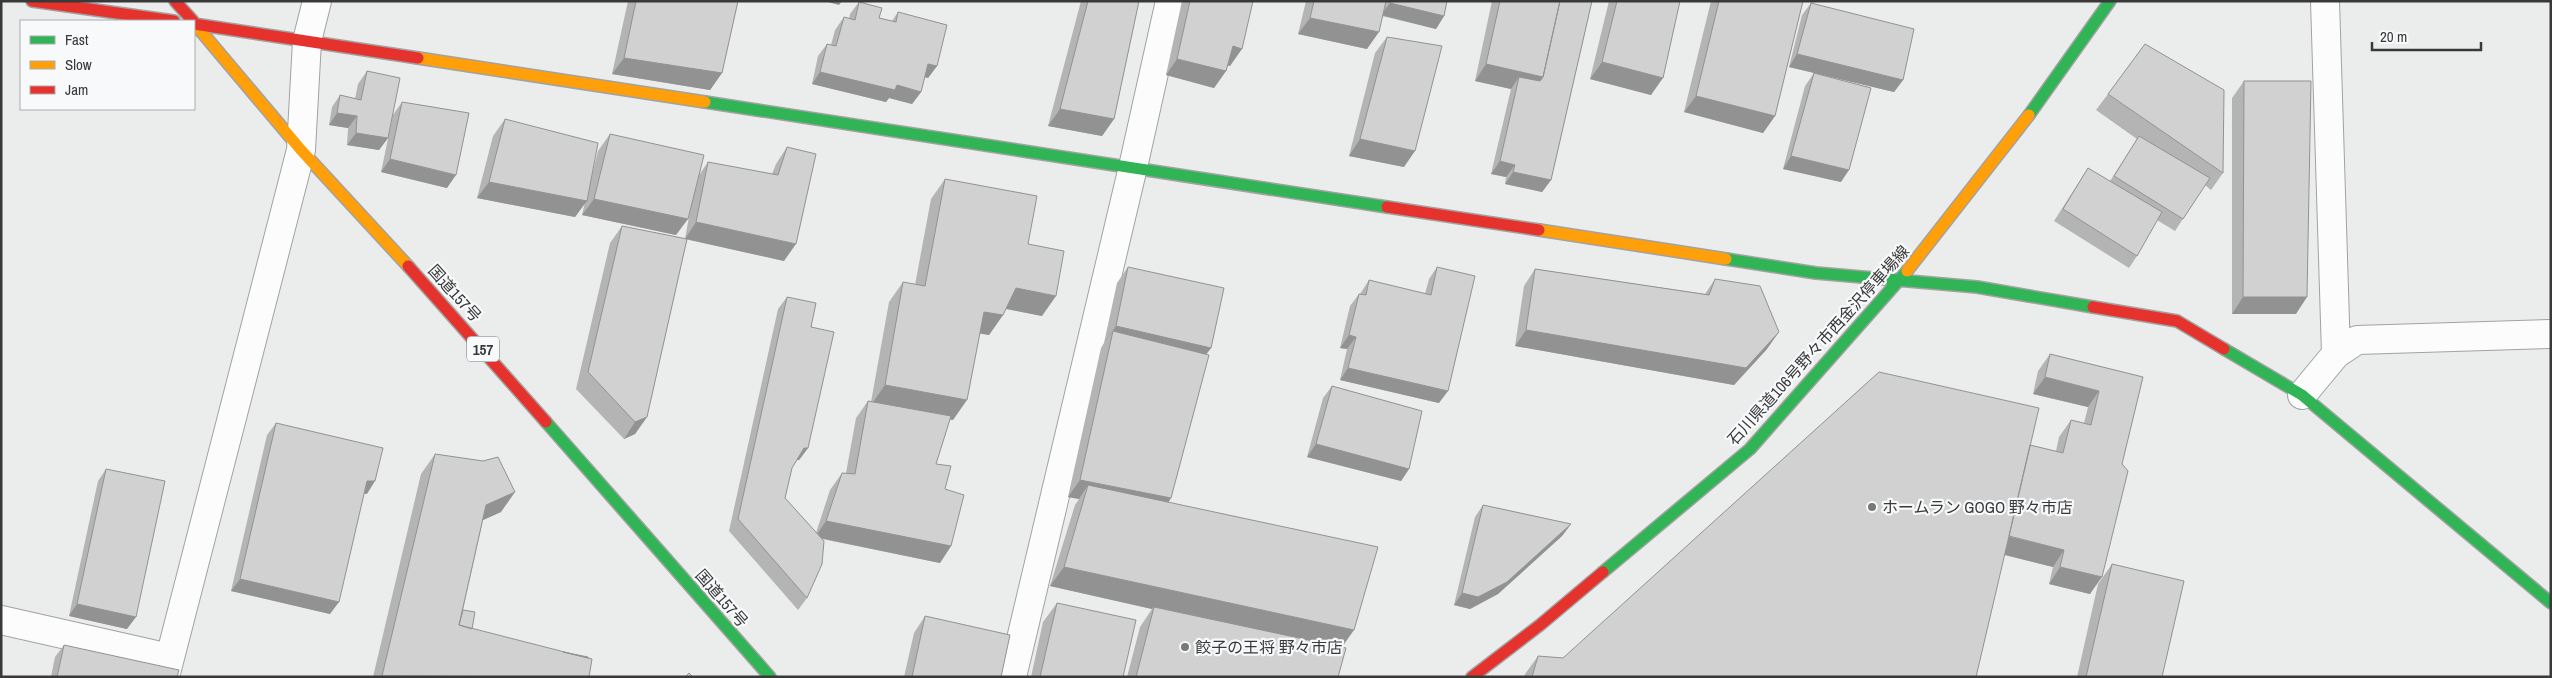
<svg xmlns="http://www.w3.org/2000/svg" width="2552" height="678" viewBox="0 0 2552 678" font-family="'Archivo Narrow','Noto Sans JP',sans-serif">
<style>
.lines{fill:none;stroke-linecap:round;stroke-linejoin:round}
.street-casing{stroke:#a2a2a2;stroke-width:30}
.fast-casing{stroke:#a2a2a2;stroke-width:14}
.slow-casing{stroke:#a2a2a2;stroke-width:14}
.jam-casing{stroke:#a2a2a2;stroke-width:14}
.street{stroke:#fcfcfc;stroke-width:28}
.fast{stroke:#30b455;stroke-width:11}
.slow{stroke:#ff9f0a;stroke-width:11}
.jam{stroke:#e5322d;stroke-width:11}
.wall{fill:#b4b4b4}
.shaded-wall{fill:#929292}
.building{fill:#d1d1d1;stroke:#929292}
.poi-dot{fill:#777878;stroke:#f8f9fa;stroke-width:2}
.labels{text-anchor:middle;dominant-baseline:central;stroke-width:4.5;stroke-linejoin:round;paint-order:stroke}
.shield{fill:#f8f9fa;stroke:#727374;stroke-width:1}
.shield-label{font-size:15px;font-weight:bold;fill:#39393a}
.street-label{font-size:16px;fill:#39393a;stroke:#f8f9fa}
.poi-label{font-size:16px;fill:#39393a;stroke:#f8f9fa;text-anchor:start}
</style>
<rect width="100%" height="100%" fill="#ebecec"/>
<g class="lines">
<g class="street-casing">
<path id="street" d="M2325,1L2336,354
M2302,395L2336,354L2357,340L2551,334
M1,620L169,658
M165,677L301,150L307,41L317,1
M1012,677L1133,167L1170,1"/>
</g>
<g class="fast-casing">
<path id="fast" d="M705,102L1387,207
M2029,115L2110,1
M1726,259L1816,273L1977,287L2093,307
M2224,349L2302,395L2551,603
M546,422L770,677
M1603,572L1750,449L1907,271"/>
</g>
<g class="slow-casing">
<path id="slow" d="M194,23L301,150L408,266
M418,58L705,102
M1539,230L1726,259
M1907,271L2029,115"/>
</g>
<g class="jam-casing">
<path id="jam" d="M32,1L174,21
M175,1L193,21
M194,24L418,58
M1387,207L1539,230
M408,266L546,422
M2093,307L2177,321L2224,349
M1472,677L1540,625L1603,572"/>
</g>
<use href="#street" class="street"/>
<use href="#fast" class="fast"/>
<use href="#slow" class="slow"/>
<use href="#jam" class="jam"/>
</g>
<path class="wall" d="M628,1H738L722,73L710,90L612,74Z
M1081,1H1139L1114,119L1102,136L1048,126Z
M1182,1H1253L1230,66L1228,65L1226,71L1214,88L1166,75Z
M1306,1H1447L1444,16L1436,29L1382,16L1367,49L1298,34Z
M1492,1H1592L1551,180L1542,192L1505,184L1506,177L1491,174L1511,89L1475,81Z
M1609,1H1680L1651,95L1590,79Z
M1711,1H1803L1775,116L1763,133L1684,112Z
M859,2L879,18L892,21L898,12L937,66L928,78L925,77L921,92L912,104L889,98L886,102L812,84L818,56L827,44L831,45L835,30L844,17L849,19L850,14Z
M1811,3L1903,80L1894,92L1789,67L1802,15Z
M1387,37L1404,167L1349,156L1375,53Z
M367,71L388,138L379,150L347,145L348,128L329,125L332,107L340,95L355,99L358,84Z
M1814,73L1841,182L1783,169L1805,86Z
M2244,81L2296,314H2232V98Z
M2108,94L2223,173L2211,190L2205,185L2175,231L2157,220L2137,256L2129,268L2054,221L2088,168L2110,181L2137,139L2096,110Z
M402,102L447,188L381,172L393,115Z
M505,119L589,187L598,151L610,134L699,175L708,162L772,174L776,164L787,147L784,261L687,239L647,417L635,434L624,439L576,389L610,243L622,226L685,239L691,205L676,235L582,215L585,202L575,217L477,198L493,136Z
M945,179L1028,244L1042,316L1006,309L1003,315L989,335L980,333L953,420L950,419L936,464L945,489L951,546L940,563L822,539L807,598L798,610L729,531L778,309L787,297L811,327L808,448L799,460H797L792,468L785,498L816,533L830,490L842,473H846L856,418L868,401L871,402L889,302L903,282L915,285L931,199Z
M1128,267L1211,348L1206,354L1169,502L1342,647L1338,677H1127L1140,627L1152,609L1050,586L1075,505L1079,499L1068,497L1101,348L1104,343L1117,283Z
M1437,267L1439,403L1340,380L1347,349L1340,348L1350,306L1359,294H1360L1369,280L1425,294L1429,279Z
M1535,269L1705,294L1715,279L1767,349L1734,385L1515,346L1524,286Z
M2050,354L2143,377L2090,594L2049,584L2053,567L2004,555L1976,677H1523L1538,656L1563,658L2030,445L2056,451L2059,437L2071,420L2084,423L2088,407L2033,394L2038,371Z
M1332,386L1409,469L1401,481L1307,457L1323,398Z
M276,423L367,494L364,493L330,614L231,591L267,435Z
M435,454L501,512L483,520L463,610L472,629L589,677H373L421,474Z
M106,469L127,629L69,616L98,481Z
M1483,505L1571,524L1562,536L1498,594L1470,609L1454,605L1475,517Z
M2112,564L2162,677H2077L2098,584Z
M1057,603L1123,677H1031L1043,622Z
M925,616L1001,677H904L914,633Z
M64,645L177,677H51L55,657Z"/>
<path class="shaded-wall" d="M824,1H842L839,5Z
M1390,3L1444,16L1436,29L1381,15Z
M1310,18L1379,32L1367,49L1298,34Z
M1233,46L1242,49L1230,66L1221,63Z
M1797,54L1903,80L1894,92L1789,67Z
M624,58L722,73L710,90L612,74Z
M1177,59L1226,71L1214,88L1166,75Z
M1602,62L1663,78L1651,95L1590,79Z
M928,64L937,66L928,78L920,76Z
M1486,64L1543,77L1531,93L1519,77L1511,89L1475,81Z
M820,72L897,85L921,92L912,104L889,98L886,102L812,84Z
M1696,96L1775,116L1763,133L1684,112Z
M1060,109L1114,119L1102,136L1048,126Z
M337,113L357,116L348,128L329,125Z
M356,133L388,138L379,150L347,145Z
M1360,139L1415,151L1404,167L1349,156Z
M1791,156L1849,170L1841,182L1783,169Z
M390,159L456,175L447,188L381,172Z
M1500,161L1515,165L1506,177L1491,174Z
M1513,172L1551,180L1542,192L1505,184Z
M489,182L587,201L575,217L477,198Z
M594,199L688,219L676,235L582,215Z
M696,222L796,244L784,261L685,239Z
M1016,288L1056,296L1042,316L1002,308Z
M2243,297H2307L2296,314H2232Z
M984,312L1003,315L989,335L970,332Z
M1116,326L1211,348L1199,364L1113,331L1104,343Z
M1526,330L1779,332L1767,349L1734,385L1515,346Z
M1349,335L1356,337L1347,349L1340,348Z
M1348,368L1448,391L1439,403L1340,380Z
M2045,377L2099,391L2088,407L2033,394Z
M885,385L967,400L953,420L871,405Z
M647,417L635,434L624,439L635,422Z
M1316,444L1409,469L1401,481L1307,457Z
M804,448H808L799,460H795Z
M1080,480L1171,498L1160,515L1088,485L1079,499L1068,497Z
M367,481H375L367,494L358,493Z
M515,492L501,512L472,525L486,505Z
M826,521L951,546L940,563L815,537Z
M1571,524L1562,536L1498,594L1470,609L1454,605L1462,593Z
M2006,536L2064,550L2053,567L1994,552Z
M1064,567L1354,630L1340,650L1154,607L1152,609L1050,586Z
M2060,567L2102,577L2090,594L2049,584Z
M240,579L339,602L330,614L231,591Z
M77,604L136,617L127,629L69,616Z"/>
<path class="building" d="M636,1H738L722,73L624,58Z
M1088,1H1139L1114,119L1060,109Z
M1190,1H1253L1242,49L1233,46L1226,71L1177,59Z
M1314,1H1386L1379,32L1310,18Z
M1390,1H1447L1444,16L1390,3Z
M1500,1H1560L1543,77L1486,64Z
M1560,1H1592L1551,180L1513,172L1515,165L1500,161L1519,77L1540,81L1543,77Z
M1617,1H1680L1663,78L1602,62Z
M1719,1H1803L1775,116L1696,96Z
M859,2L882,8L879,18L896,22L898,12L947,25L937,66L928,64L921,92L897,85L895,90L820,72L827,44L836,46L844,17L855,20Z
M1811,3L1914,29L1903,80L1797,54Z
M1387,37L1442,46L1415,151L1360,139Z
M2145,44L2224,90L2223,173L2108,94Z
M367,71L400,78L388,138L356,133L357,116L337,113L340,95L361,100Z
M1814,73L1871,88L1849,170L1791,156Z
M2244,81H2311L2307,297H2243Z
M402,102L469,113L456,175L390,159Z
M505,119L598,143L587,201L489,182Z
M610,134L704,155L688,219L594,199Z
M2139,136L2210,178L2183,219L2114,176Z
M787,147L816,154L796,244L696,222L708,162L778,175Z
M2088,168L2162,212L2137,256L2063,209Z
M945,179L1037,196L1028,244L1064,251L1056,296L1016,288L1003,315L984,312L967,400L885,385L903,282L925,286Z
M622,226L687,239L647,417L635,422L588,372Z
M1128,267L1224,288L1211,348L1116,326Z
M1437,267L1475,276L1448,391L1348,368L1356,337L1349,335L1359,294L1366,295L1369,280L1431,295Z
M1535,269L1709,295L1715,279L1760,286L1779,332L1746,368L1526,330Z
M787,297L816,303L811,327L834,332L808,448H804L792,468L785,498L824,541L822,564L807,598L738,519Z
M1113,331L1209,355L1171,498L1080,480Z
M2050,354L2143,377L2122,464L2128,471L2102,577L2060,567L2064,550L2009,536L2030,445L2063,453L2071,420L2091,425L2099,391L2045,377Z
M1879,372L2039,408L1976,677H1532L1538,656L1563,658Z
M1332,386L1422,411L1409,469L1316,444Z
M868,401L951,416L936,464L951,466L945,489L964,495L951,546L826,521L842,473L855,474Z
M276,423L383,448L375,481H367L339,602L240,579Z
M435,454L483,461L498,457L515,492L486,505L459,625L592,659L589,677L382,676Z
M106,469L165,481L136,617L77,604Z
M1088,485L1378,547L1354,630L1064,567Z
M1483,505L1571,524L1507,582L1478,597L1462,593Z
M2112,564L2184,581L2162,677H2086Z
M1057,603L1136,620L1123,677H1040Z
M1154,607L1346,648L1338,677H1136Z
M463,610L475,612L472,629L459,625Z
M925,616L1010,635L1001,677H912Z
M64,645L179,670L177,677H57Z
M563,652L588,657V658Z
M689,673L693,677H685Z"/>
<g class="poi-dot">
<circle cx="1872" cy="507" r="5"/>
<circle cx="1185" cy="647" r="5"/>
</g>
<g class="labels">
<rect class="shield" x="467" y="336.5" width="32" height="25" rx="4"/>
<g class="shield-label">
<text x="483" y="349">157</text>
</g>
<g class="street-label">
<text transform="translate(455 293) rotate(48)">国道157号</text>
<text transform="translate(1818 345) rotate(-48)">石川県道106号野々市西金沢停車場線</text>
<text transform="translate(722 598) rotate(49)">国道157号</text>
</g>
<g class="poi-label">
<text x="1882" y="507">ホームラン GOGO 野々市店</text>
<text x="1195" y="647">餃子の王将 野々市店</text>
</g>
</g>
<rect width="2552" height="678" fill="none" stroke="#39393a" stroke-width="5"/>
<rect x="20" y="20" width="175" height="90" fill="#f8f9fa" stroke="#acacad"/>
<rect x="30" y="36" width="25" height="8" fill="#30b455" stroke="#acacad"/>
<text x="65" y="45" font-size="15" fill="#39393a">Fast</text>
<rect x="30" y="61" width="25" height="8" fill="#ff9f0a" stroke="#acacad"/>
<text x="65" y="70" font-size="15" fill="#39393a">Slow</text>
<rect x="30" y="86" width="25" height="8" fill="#e5322d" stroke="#acacad"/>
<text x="65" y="95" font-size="15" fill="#39393a">Jam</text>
<path d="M2372 42v8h109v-8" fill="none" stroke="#39393a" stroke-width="2.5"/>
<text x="2380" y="42" font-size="15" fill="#39393a" stroke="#f8f9fa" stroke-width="4" paint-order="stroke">20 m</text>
</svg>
